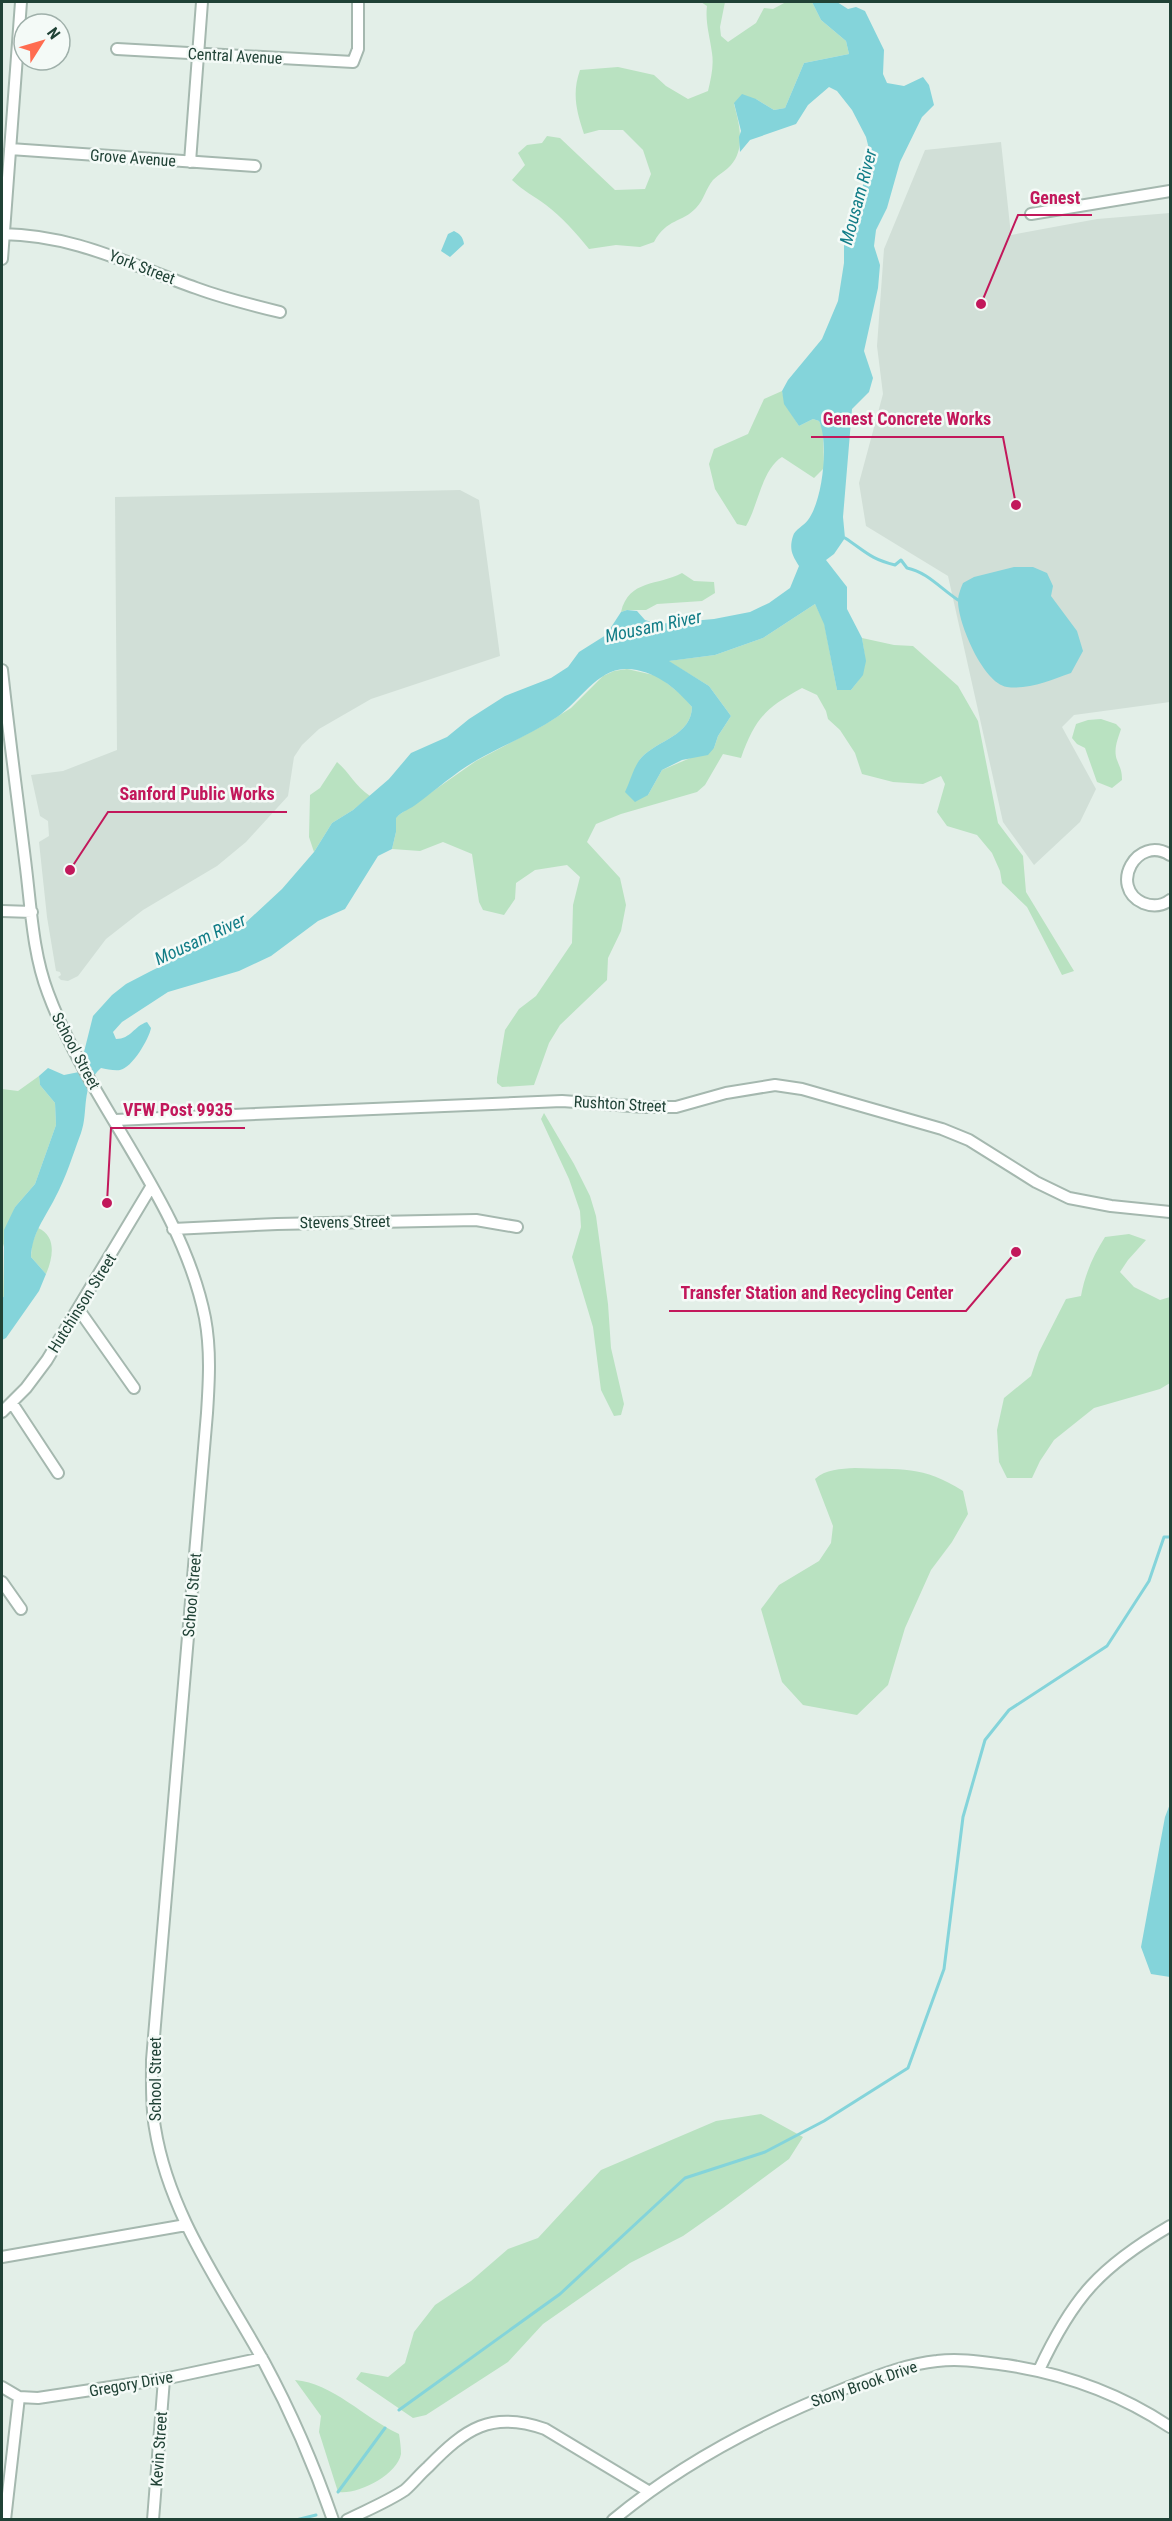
<svg xmlns="http://www.w3.org/2000/svg" width="1172" height="2521" viewBox="0 0 1172 2521" font-family="'Roboto Condensed',sans-serif">
<style>
.built{fill:#d1dfd7}
.green{fill:#b9e2c1}
.water{fill:#84d4da}
.lines{fill:none;stroke-linecap:round;stroke-linejoin:round}
.stream{stroke:#84d4da;stroke-width:3}
.minor-casing{stroke:#a5b8af;stroke-width:14}
.minor{stroke:#fff;stroke-width:10}
.labels{text-anchor:middle;dominant-baseline:central;stroke-width:5;stroke-linejoin:round;paint-order:stroke}
.street-label{font-size:16px;fill:#204236;stroke:#f4faf7}
.water-label{font-size:18px;font-style:italic;fill:#127d87;stroke:#f4faf7}
.leader{fill:none;stroke:#c2185b;stroke-width:2}
.callout-dot{fill:#c2185b;stroke:#f4faf7;stroke-width:2}
.callout-label{font-size:18px;text-anchor:middle;font-weight:bold;fill:#c2185b;stroke:#f4faf7;stroke-width:5;stroke-linejoin:round;paint-order:stroke}
</style>
<rect width="100%" height="100%" fill="#e3efe8"/>
<path class="built" d="M1001,142L1011,235L1097,219L1170,213V702L1074,715L1062,727L1096,789L1080,822L1034,865L1003,822L948,576L866,526L859,483L883,394L877,346L884,249L925,150Z
M460,490L479,500L500,656L371,699L319,729L302,745L294,757L288,796L246,842L217,866L143,910L106,939L78,976L68,981L61,980L58,977L61,975L60,972L56,971L47,917L39,842L49,836L48,821L40,816L31,775L63,771L117,750L115,497Z"/>
<path class="green" d="M701,2H725L720,27L721,36L728,42L756,23L764,8L773,9L786,2H812L821,20L846,41L849,54L804,63L785,108L774,110L756,99L734,104C739,123 746,148 731,165C726,171 719,174 713,180C706,188 704,200 696,208C682,223 667,218 654,242L640,247L616,245L589,249C576,233 562,217 546,205C534,196 523,191 512,180L525,165L518,153L527,145L542,143L547,136L560,138L615,190L645,189L651,174L643,150L623,130H599L584,134C576,110 572,93 580,70L618,67L654,75L666,86L688,99L708,91C711,78 714,66 712,53C710,37 705,22 707,6Z
M782,391L785,404L799,426L813,419L819,421L823,430L824,468L814,478L782,457C762,469 758,506 746,526L737,524L715,489L709,464L714,449L748,434L764,399Z
M682,573L694,581L714,582L715,593L702,601L657,604L646,610H627L621,612C629,579 658,586 682,573Z
M815,604L824,622L837,690H851C868,670 866,663 862,638L894,645L913,646L958,686L978,721L998,823L1023,856L1026,892L1074,971L1062,975L1027,907L1002,883L1000,871L992,853L977,835L947,826L937,812L945,784L941,776L923,784L893,782L862,774L855,753L840,730L828,719L826,711L817,695L802,688C765,708 755,719 741,758L723,754L705,785L697,792L621,814L596,824L587,842L620,878L626,905L621,931L608,958L607,980L560,1025L549,1043L534,1085L502,1087L497,1083V1078L505,1030L519,1009L536,996L572,943L573,905L580,877L567,865L535,870L516,883L515,899L504,915L483,910L479,902L472,854L443,842L420,851L392,849L396,832V817L476,761L544,725L571,708L603,676L614,671L627,669L658,676L683,696L692,707C691,736 659,739 641,758C637,763 636,770 634,776L648,795L662,770L714,748L718,736L731,716L709,686L668,661L715,655L763,638Z
M1101,719L1116,724L1121,729C1118,739 1113,749 1117,760C1120,768 1122,770 1122,780L1112,788L1097,782L1085,748L1077,744L1072,738L1076,724L1088,720Z
M337,762C350,773 355,786 370,796L353,810L332,823L314,852L309,837L310,795L320,788Z
M39,1076L40,1085L55,1103L56,1125L35,1184L15,1207L3,1247L4,1296L2,1299V1089L18,1091Z
M544,1113L574,1164L590,1196L596,1216L608,1304L611,1348L624,1404L621,1415L614,1416L601,1390L593,1327L572,1257L581,1227L580,1211L569,1179L541,1119Z
M38,1228C57,1236 53,1258 46,1274L31,1257L32,1244Z
M1129,1234L1146,1240L1128,1260L1120,1272L1134,1287L1160,1300L1170,1297V1383L1160,1389L1094,1408L1054,1440L1040,1461L1032,1478H1007L999,1462L997,1430L1004,1398L1031,1376L1039,1352L1066,1299L1081,1296C1085,1274 1093,1256 1105,1237Z
M855,1468C900,1470 923,1465 963,1491L968,1514L952,1542L931,1570L905,1628L888,1685L857,1715L803,1705L782,1682L761,1609L779,1585L819,1561L831,1543L833,1526L815,1479C825,1469 841,1469 855,1468Z
M761,2114L803,2137L789,2159L723,2208L683,2236L630,2263L586,2294L543,2324L508,2362L426,2415L413,2418L356,2379L361,2372L388,2377L405,2363L414,2332L435,2305L471,2281L508,2249L538,2238L601,2170L716,2121Z
M295,2380C333,2383 364,2418 399,2434C400,2440 401,2448 401,2454C397,2475 358,2495 338,2492L319,2432L321,2416Z"/>
<path class="water" d="M812,2H837L848,9L856,7L865,11L884,50L883,74L887,83L904,86L923,77L929,85L934,105L922,117L900,162L887,208L876,230L874,246L880,265L878,288L864,351L873,378L869,392L852,409L843,517L845,538L834,554L826,560L847,587V609L862,638L866,661L863,675L851,690H837L824,624L815,604L763,638L715,655L669,661L709,686L731,716L718,736L714,748L708,755L682,760L662,770L648,795L635,802L625,792C630,782 634,766 641,758C659,739 691,736 692,707C675,687 654,670 627,669C599,667 579,702 557,717C532,734 504,745 477,760C456,772 438,788 418,803C411,809 402,811 396,818V832L392,849L378,856L345,909L318,921L271,956L239,971L168,992L122,1022L113,1032L116,1039C131,1039 134,1026 147,1022L151,1028C149,1039 132,1068 120,1070C115,1071 106,1069 101,1068C80,1087 89,1111 81,1133C73,1154 66,1178 55,1198C45,1218 32,1233 31,1257L46,1274L39,1291L6,1338L2,1340V1299L4,1296V1230L15,1207L35,1184L56,1125L55,1103L40,1085L39,1076L48,1068L64,1075L79,1072L93,1016L112,995L126,984L151,971L241,927L282,889L314,852L332,823L353,810L389,779L411,753L447,737L469,719L505,696L551,678L568,667L579,652L606,635L621,612L627,610L637,611L645,620L658,624L714,619L750,612L769,603L790,588L799,566C792,555 789,549 793,536C795,529 804,526 808,520C823,500 829,442 819,421L813,419L799,426L784,404L782,391L788,380L822,339L838,301L844,263V245L863,185L869,149L866,137L852,110L837,91L829,87L808,105L796,124L750,140L740,152L739,137L741,131L734,103L742,94L756,99L774,110L785,108L804,63L849,54L846,41L821,20Z
M454,231C460,234 463,237 464,244L450,257L441,251L448,234Z
M1014,567H1033L1047,573L1053,586L1051,596L1077,631L1083,651L1071,673C1051,680 1028,690 1007,687C983,683 958,623 958,601C958,595 961,588 963,583L974,577Z
M1170,1804V1977L1151,1974L1141,1947L1165,1817Z"/>
<g class="lines">
<path class="stream" d="M845,538C865,551 870,559 895,565L901,560L907,568C927,572 941,589 958,600
M399,2410L560,2294L685,2178L765,2152L824,2121L908,2068L944,1969L963,1817L985,1740L1009,1710L1107,1646L1149,1581L1164,1537H1170
M338,2492L385,2428
M296,2520L316,2515"/>
<g class="minor-casing">
<path id="minor" d="M117,49L353,62L358,49V2
M10,149L255,166
M190,162L202,2
M1031,214L1170,191
M2,234C75,235 128,264 196,288C223,298 251,305 280,312
M2,259L21,2
M2,670C9,736 18,802 26,868C31,909 33,954 48,993C89,1104 182,1201 205,1318C211,1350 209,1382 207,1413L152,2060C152,2083 151,2106 155,2128C169,2215 222,2286 264,2362C291,2412 314,2465 333,2520
M1170,855C1137,834 1108,887 1143,903C1153,907 1162,906 1170,900
M2,911L32,912
M115,1120L562,1101L645,1107H676L726,1093L775,1085L802,1089L942,1129L969,1140L1036,1182L1069,1198L1111,1206L1170,1212
M173,1229L277,1224L476,1220L517,1227
M79,1310L134,1388
M12,1403L58,1473
M2,1412L26,1388L47,1360L151,1187
M2,1582L21,1609
M2,2257L186,2225
M1039,2370C1073,2297 1100,2267 1170,2226
M2,2387L19,2397L38,2398L164,2379L262,2358
M5,2520L19,2397
M153,2520L164,2379
M347,2520C367,2510 387,2502 405,2490C413,2483 420,2474 428,2467C465,2429 491,2410 545,2429L648,2491
M613,2520C683,2462 762,2421 846,2388C875,2377 906,2364 937,2361C960,2358 983,2362 1006,2365C1066,2374 1119,2393 1170,2427"/>
</g>
<use href="#minor" class="minor"/>
</g>
<g class="labels">
<g class="street-label">
<text transform="translate(235 56) rotate(3)">Central Avenue</text>
<text transform="translate(133 158) rotate(4)">Grove Avenue</text>
<text transform="translate(142 267) rotate(21)">York Street</text>
<text transform="translate(76 1051) rotate(62)">School Street</text>
<text transform="translate(620 1104) rotate(3)">Rushton Street</text>
<text transform="translate(345 1222) rotate(-1)">Stevens Street</text>
<text transform="translate(82 1303) rotate(-58)">Hutchinson Street</text>
<text transform="translate(192 1595) rotate(-85)">School Street</text>
<text transform="translate(155 2079) rotate(-90)">School Street</text>
<text transform="translate(131 2384) rotate(-10)">Gregory Drive</text>
<text transform="translate(864 2384) rotate(-19)">Stony Brook Drive</text>
<text transform="translate(159 2449) rotate(-86)">Kevin Street</text>
</g>
<g class="water-label">
<text transform="translate(858 197) rotate(-75)">Mousam River</text>
<text transform="translate(653 626) rotate(-12)">Mousam River</text>
<text transform="translate(200 939) rotate(-25)">Mousam River</text>
</g>
</g>
<path class="leader" d="M981 304L1018 215H1092M1016 505L1003 437H811M70 870L108 812H287M107 1203L111 1128H245M1016 1252L966 1311H669"/>
<g class="callout-dot">
<circle cx="981" cy="304" r="6"/>
<circle cx="1016" cy="505" r="6"/>
<circle cx="70" cy="870" r="6"/>
<circle cx="107" cy="1203" r="6"/>
<circle cx="1016" cy="1252" r="6"/>
</g>
<g class="callout-label">
<text x="1055" y="204">Genest</text>
<text x="907" y="425">Genest Concrete Works</text>
<text x="197" y="800">Sanford Public Works</text>
<text x="178" y="1116">VFW Post 9935</text>
<text x="817" y="1299">Transfer Station and Recycling Center</text>
</g>
<rect width="1172" height="2521" fill="none" stroke="#204236" stroke-width="6"/>
<g transform="translate(42 42) rotate(53)"><circle r="28" fill="#f4faf7" stroke="#9fb0aa" stroke-width="1.5"/>
<path d="M0-4.5L10 22L0 15L-10 22Z" fill="#ff6c50"/>
<text y="-9" font-size="16" font-weight="bold" text-anchor="middle" fill="#204236">N</text>
</g>
</svg>
